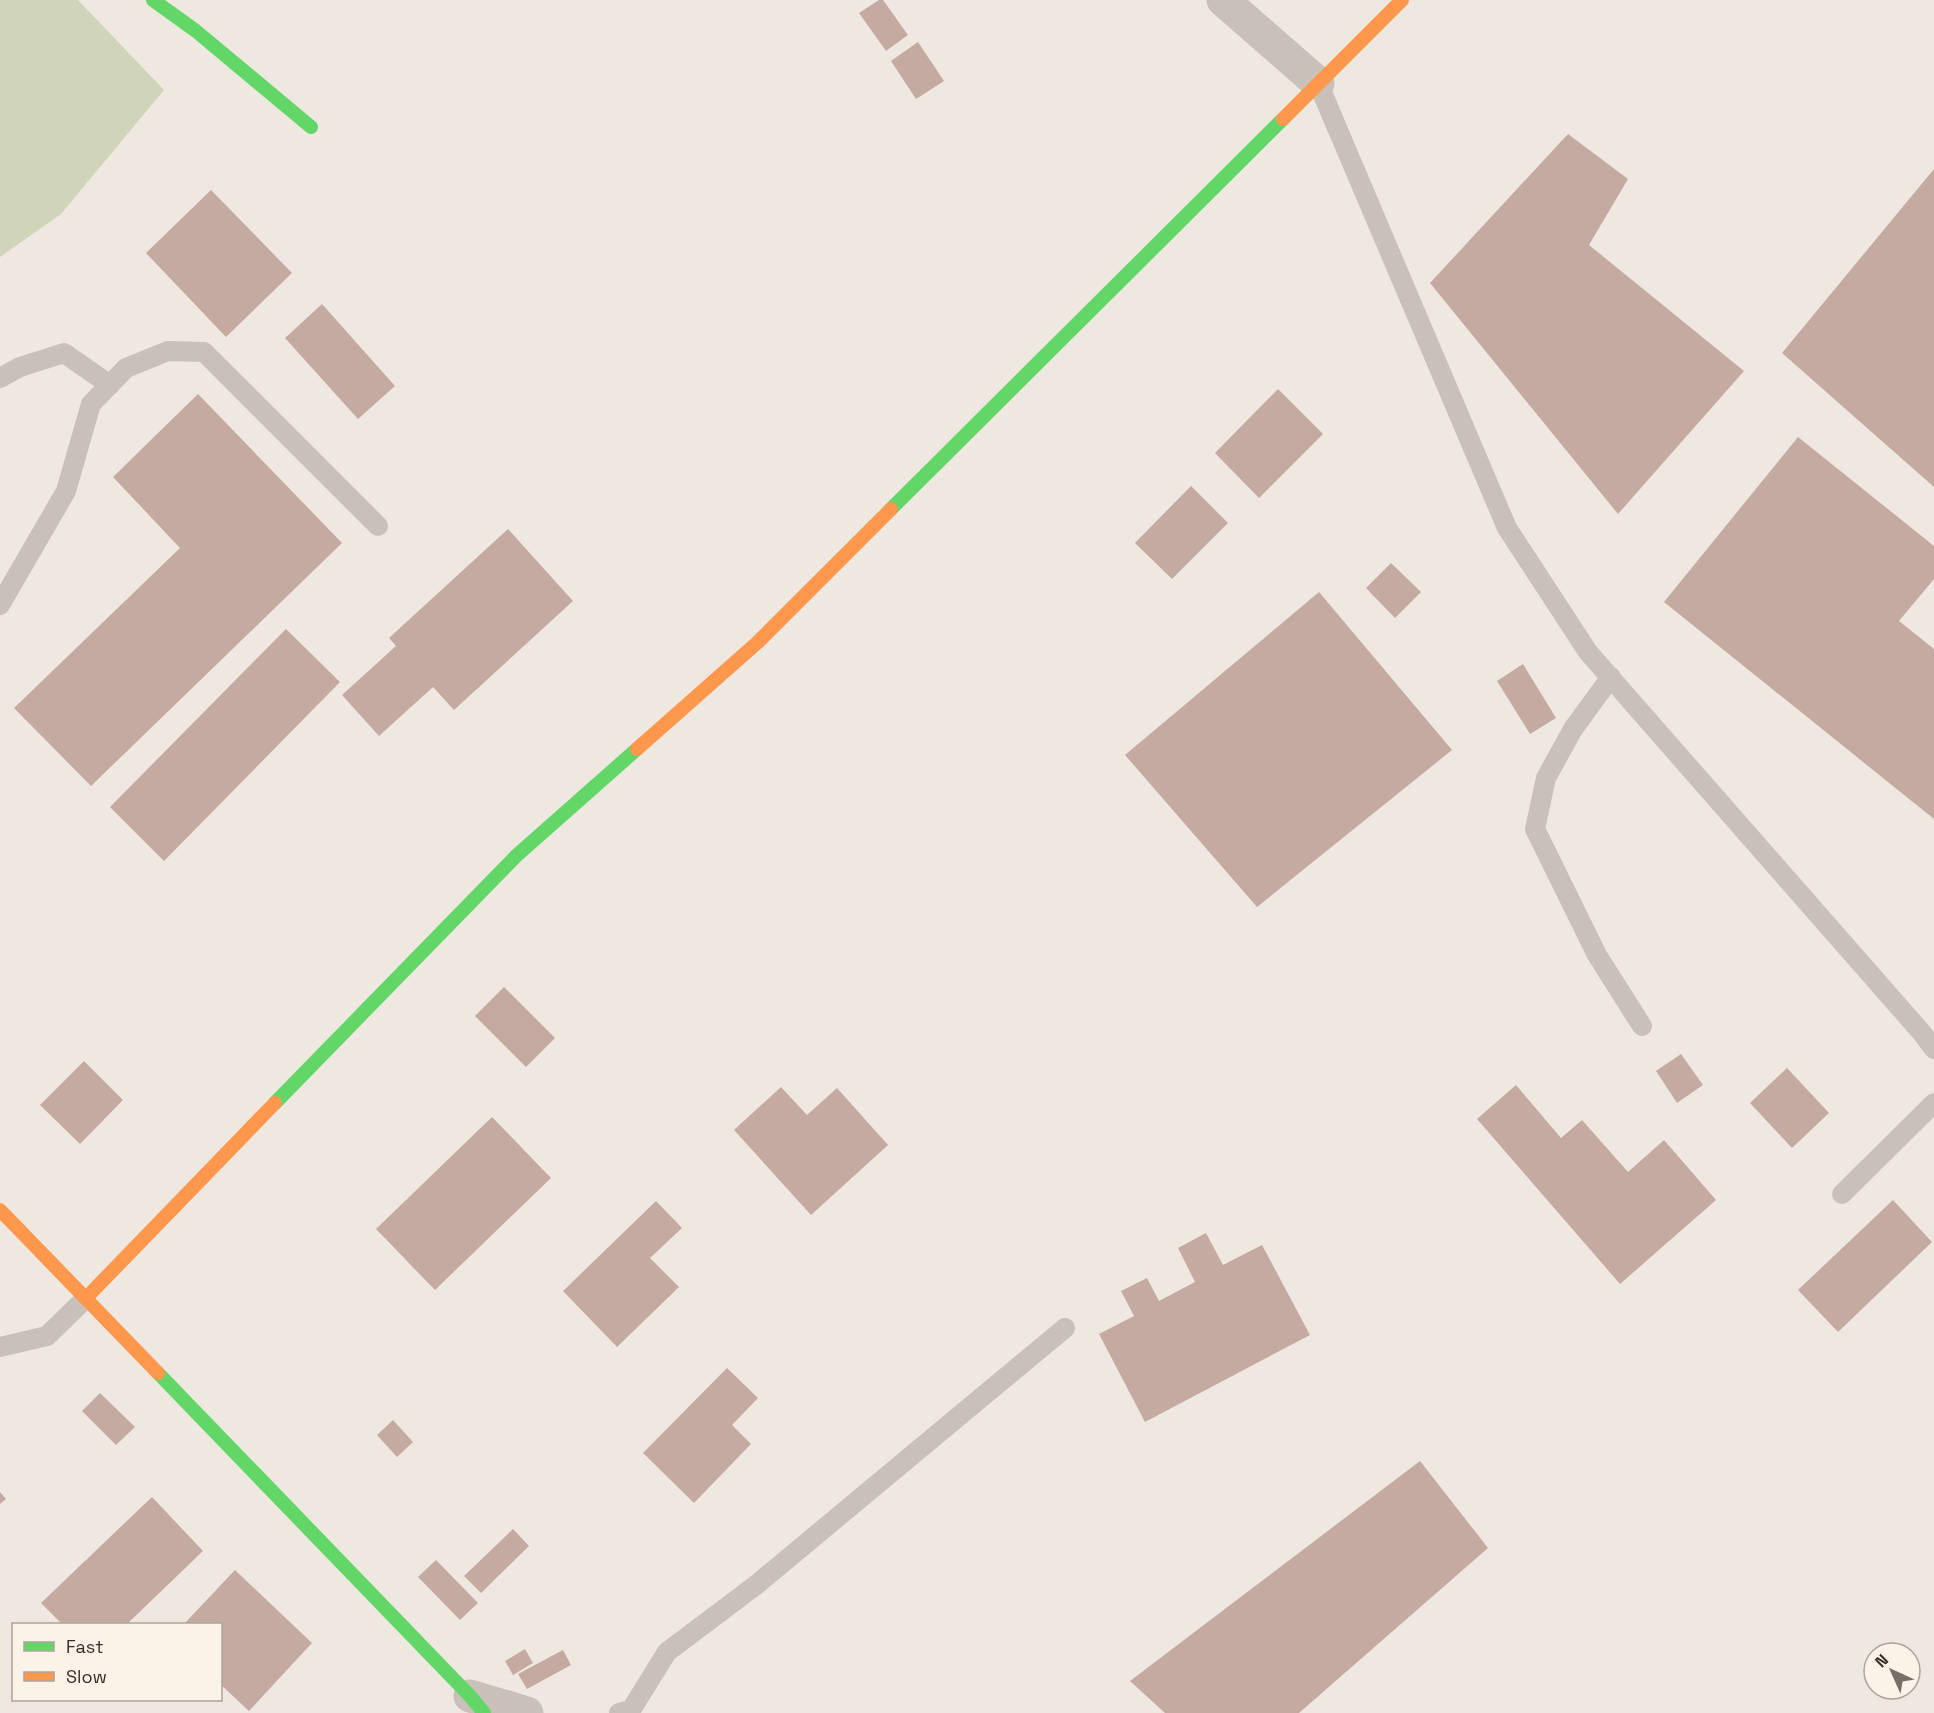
<svg xmlns="http://www.w3.org/2000/svg" width="1934" height="1713" viewBox="0 0 1934 1713" font-family="'Space Grotesk',sans-serif">
<style>
.green{fill:#d0d5b9}
.building{fill:#c4aaa1}
.lines{fill:none;stroke-linecap:round;stroke-linejoin:round}
.lane{stroke:#c8c0b9;stroke-width:20}
.street{stroke:#c8c0b9;stroke-width:33}
.fast{stroke:#63d668;stroke-width:14}
.slow{stroke:#ff974d;stroke-width:14}
</style>
<rect width="100%" height="100%" fill="#eee8e1"/>
<path class="green" d="M0,0H78L164,90L61,214L0,257Z"/>
<path class="building" d="M879,0H883L908,35L886,51L859,13Z
M918,42L944,81L916,99L891,61Z
M1568,134L1628,179L1589,245L1744,371L1618,514L1430,283Z
M1934,169V487L1782,353Z
M211,190L292,273L226,337L146,253Z
M322,304L395,386L358,419L285,338Z
M1278,389L1323,434L1259,498L1215,453Z
M198,394L342,543L91,786L14,708L180,548L113,477Z
M1798,437L1934,546V579L1899,621L1934,649V819L1664,602Z
M1191,486L1228,523L1172,579L1135,543Z
M508,529L573,601L454,710L433,687L379,736L342,695L396,646L389,638Z
M1391,563L1421,592L1395,618L1366,588Z
M1319,592L1452,750L1257,907L1125,755Z
M286,629L340,682L164,861L110,807Z
M1523,664L1556,718L1530,734L1497,681Z
M504,987L555,1038L526,1067L475,1016Z
M1681,1054L1703,1085L1677,1103L1656,1071Z
M84,1061L123,1100L80,1144L40,1105Z
M1787,1068L1829,1113L1792,1148L1750,1103Z
M1516,1085L1561,1138L1582,1120L1628,1172L1664,1140L1716,1200L1620,1284L1477,1119Z
M781,1087L807,1115L837,1088L888,1145L811,1215L734,1130Z
M492,1117L551,1178L435,1290L376,1229Z
M1893,1200L1932,1242L1838,1332L1798,1290Z
M656,1201L682,1228L650,1258L679,1287L617,1347L563,1291Z
M1206,1233L1223,1265L1262,1245L1310,1335L1145,1422L1099,1334L1134,1316L1121,1291L1147,1278L1159,1301L1195,1282L1178,1248Z
M727,1368L758,1398L732,1425L751,1444L694,1503L643,1453Z
M100,1393L135,1427L116,1445L82,1411Z
M393,1420L413,1442L397,1457L377,1435Z
M1420,1461L1488,1548L1299,1713H1165L1130,1681Z
M0,1492L6,1499L0,1504Z
M152,1497L203,1551L127,1624H62L41,1603Z
M513,1529L529,1546L481,1593L464,1576Z
M436,1560L478,1603L460,1620L418,1577Z
M235,1570L312,1643L249,1711L220,1684V1624H184Z
M525,1649L533,1663L513,1675L505,1661Z
M563,1650L571,1665L527,1689L518,1674Z"/>
<g class="lines">
<path class="lane" d="M1318,83L1507,528L1588,652L1922,1033L1934,1049
M0,378L20,367L64,353L110,385
M0,605L66,491L91,404L126,368L168,351L204,352L378,526
M1611,677L1573,729L1546,778L1535,829L1597,955L1642,1026
M1842,1194L1934,1103
M0,1347L47,1336L86,1298
M619,1713L631,1710L667,1652L756,1585L1065,1328"/>
<path class="street" d="M1223,0L1318,83
M470,1696L527,1713"/>
<path class="fast" d="M153,0L196,31L311,127
M891,509L1283,119
M275,1103L516,856L637,749
M158,1373L470,1696L484,1713"/>
<path class="slow" d="M1283,119L1402,0
M637,749L758,642L891,509
M0,1210L158,1373
M86,1298L275,1103"/>
</g>
<rect x="12" y="1623" width="210" height="78" fill="#fbf2e8" stroke="#ada39b" stroke-width="1.5"/>
<rect x="24" y="1642" width="30" height="9" fill="#63d668" stroke="#ada39b" stroke-width="1.5"/>
<text x="66" y="1653" font-size="18" fill="#392c27">Fast</text>
<rect x="24" y="1672" width="30" height="9" fill="#ff974d" stroke="#ada39b" stroke-width="1.5"/>
<text x="66" y="1683" font-size="18" fill="#392c27">Slow</text>
<g transform="translate(1892 1671) rotate(315)"><circle r="28" fill="#fbf2e8" stroke="#ada39b" stroke-width="1.5"/>
<path d="M0-4.5L10 22L0 15L-10 22Z" fill="#786e68"/>
<text y="-9" font-size="16" font-weight="bold" text-anchor="middle" fill="#392c27">N</text>
</g>
</svg>
